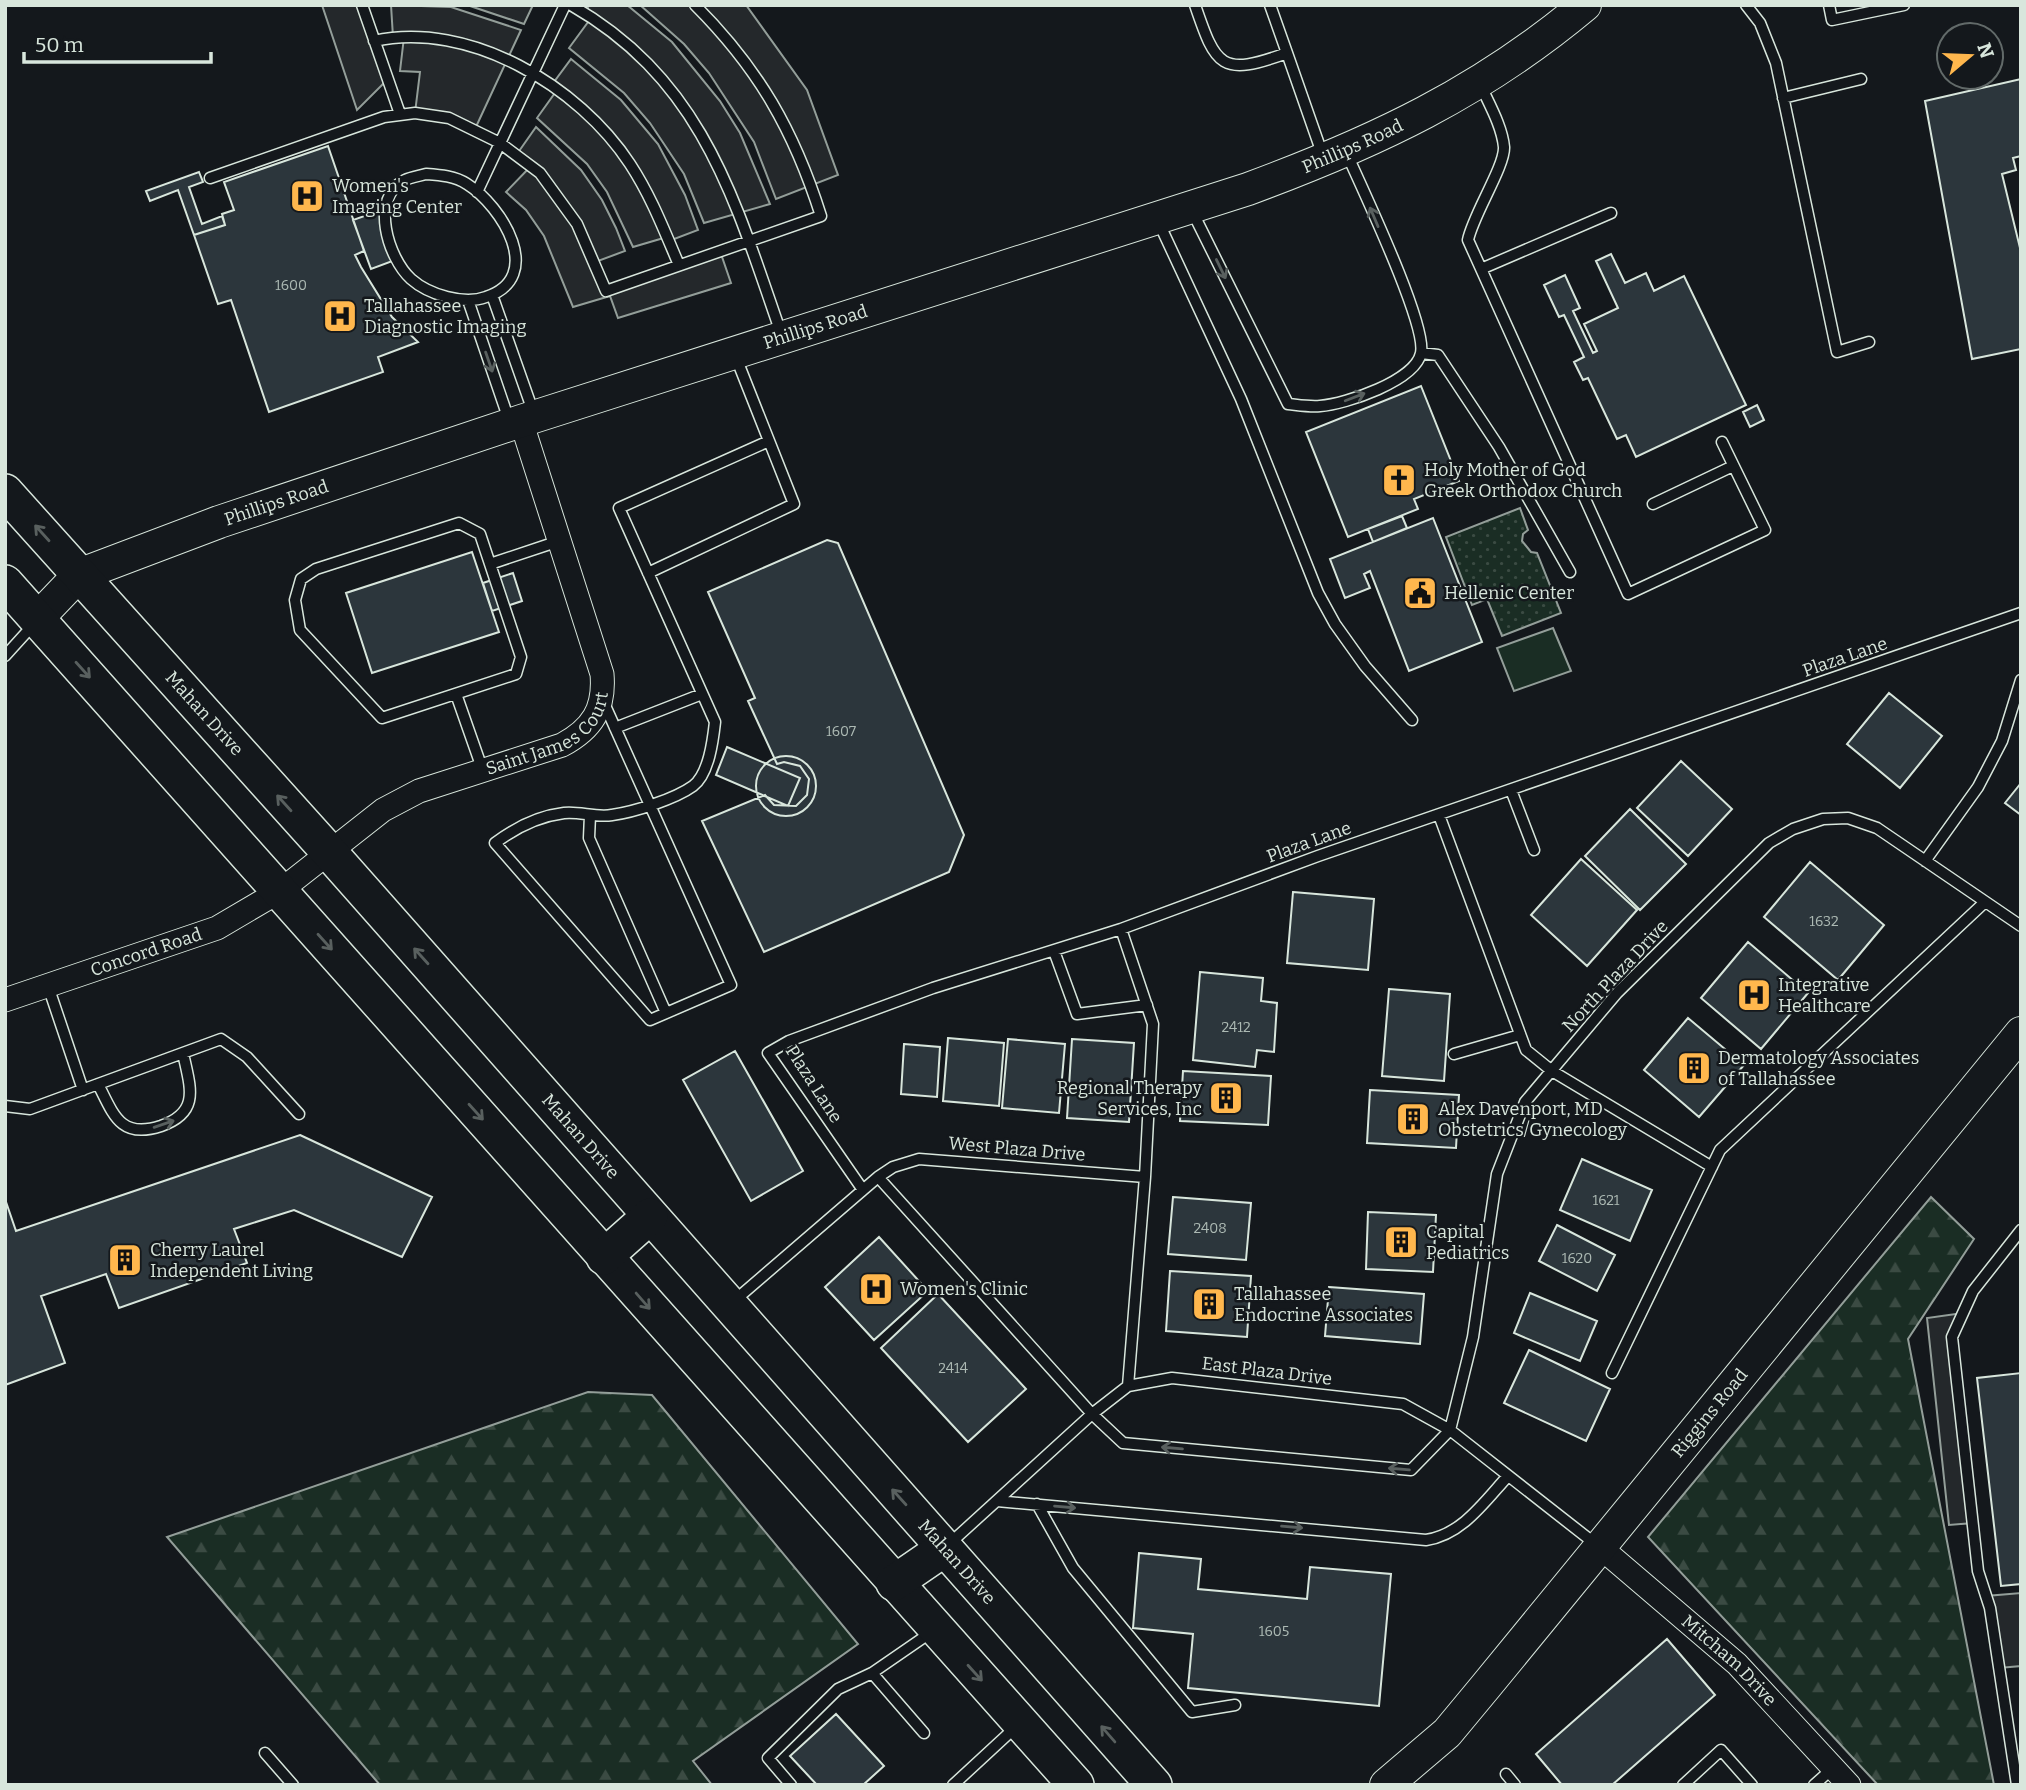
<svg xmlns="http://www.w3.org/2000/svg" width="2026" height="1790" viewBox="0 0 2026 1790" font-family="Bitter,serif">
<style>
.grass{fill:url(#grass-dots);stroke:#939e99;stroke-width:2}
.forest{fill:url(#forest-firs);stroke:#939e99;stroke-width:2}
.pitch{fill:#1a2d24;stroke:#939e99;stroke-width:2}
.parking{fill:#24282b;stroke:#939e99;stroke-width:2}
.building{fill:#2c363c;stroke:#d8e6dc;stroke-width:2}
.lines{fill:none;stroke-linecap:round;stroke-linejoin:round}
.lane-casing{stroke:#d8e6dc;stroke-width:13}
.street-casing{stroke:#d8e6dc;stroke-width:25}
.secondary-casing{stroke:#d8e6dc;stroke-width:34}
.primary-casing{stroke:#d8e6dc;stroke-width:38}
.lane{stroke:#14181c;stroke-width:10}
.street{stroke:#14181c;stroke-width:23}
.secondary{stroke:#14181c;stroke-width:32}
.primary{stroke:#14181c;stroke-width:35}
.oneway{stroke:#59605f}
.labels{text-anchor:middle;dominant-baseline:central;stroke-width:5;stroke-linejoin:round;paint-order:stroke}
.number-label{font-size:14px;fill:#adbab4}
.street-label{font-size:18px;fill:#d8e6dc;stroke:#14181c}
.poi-label{font-size:18px;fill:#d8e6dc;stroke:#14181c;text-anchor:start}
</style>
<defs>
<pattern id="grass-dots" width="8" height="8" patternUnits="userSpaceOnUse" patternTransform="scale(1.75)"><rect width="8" height="8" fill="#1a2d24"/><path d="M2 2h.1M6 6h.1" fill="none" stroke="#3b4b43" stroke-width="1.8" stroke-linecap="round"/></pattern>
<pattern id="forest-firs" width="22" height="20" patternUnits="userSpaceOnUse" patternTransform="scale(1.75)"><rect width="22" height="20" fill="#1a2d24"/><path d="M5 1l3.5 6h-7zM16 11l3.5 6h-7z" fill="#3b4b43"/></pattern>
</defs>
<rect width="100%" height="100%" fill="#14181c"/>
<path class="grass" d="M1520,508L1528,530L1523,534L1522,541L1531,552L1537,553L1561,613L1502,636L1487,599L1472,605L1446,537Z"/>
<path class="forest" d="M1931,1197L1974,1239L1908,1339L1994,1785H1878L1648,1537Z
M588,1392L652,1395L858,1644L693,1761L712,1785H380L167,1537Z"/>
<path class="pitch" d="M1553,628L1571,671L1514,691L1497,648Z"/>
<path class="parking" d="M322,5H362L388,79L357,110Z
M391,5L451,7L521,30L475,129L415,113L420,72L400,71L404,37H393Z
M467,5H533L524,24Z
M589,5H627L672,42L720,101L740,133L770,204L704,223L684,174L650,123L624,93L569,48L591,18L585,14Z
M640,5H746L807,90L838,175L776,199L754,142L709,73L684,44Z
M571,59L621,100L658,144L685,195L698,230L669,241L667,237L633,247L607,192L587,164L537,118L557,90L551,86Z
M536,127L581,170L602,200L616,228L625,251L595,262L606,290L720,251L731,283L618,318L610,296L573,307L544,236L526,210L506,192L531,166L517,154Z
M1963,1313L1952,1337L1973,1523L1949,1525L1927,1318Z
M2021,1593V1666L1999,1668L1986,1596Z"/>
<path class="building" d="M2021,79V156L2013,158L2016,170L2002,174L2021,252V349L1972,359L1925,101Z
M328,146L364,251L355,255L361,267L392,317L418,342L378,357L383,372L269,412L231,300L218,304L194,235L225,225L222,214L234,210L224,182Z
M199,172L203,182L189,187L202,224L222,216L225,225L194,235L178,190L150,201L146,191Z
M381,210L398,259L371,269L353,220Z
M1611,254L1625,283L1646,273L1654,291L1684,276L1746,405L1636,457L1626,435L1617,439L1588,378L1583,380L1574,362L1584,357L1564,315L1559,317L1544,285L1565,275L1580,308L1573,311L1593,353L1597,351L1584,324L1618,308L1596,261Z
M1421,386L1459,481L1414,499L1418,509L1348,537L1306,432Z
M1757,405L1764,420L1750,427L1743,412Z
M1402,516L1407,528L1373,542L1368,529Z
M1433,518L1482,642L1409,671L1370,571L1364,574L1370,588L1345,598L1330,559Z
M827,540L838,543L964,835L949,872L764,952L702,821L765,795L774,805L796,806L807,795L809,779L800,766L784,762L777,764L748,701L755,698L708,592Z
M472,552L499,632L372,673L346,593Z
M513,573L522,601L492,611L483,583Z
M1889,693L1942,736L1900,788L1847,744Z
M727,747L800,778L788,806L716,775Z
M756 786a30 30 0 1 1 60 0a30 30 0 1 1-60 0Z
M1681,761L1732,809L1688,856L1637,808Z
M2021,783V815L2005,803Z
M1630,809L1686,864L1640,910L1585,856Z
M1581,859L1637,910L1587,966L1531,915Z
M1810,862L1884,925L1838,980L1764,917Z
M1293,892L1374,899L1368,970L1287,963Z
M1748,942L1808,993L1761,1049L1701,998Z
M1200,972L1263,978L1261,1001L1277,1003L1274,1052L1257,1050L1255,1067L1193,1060Z
M1389,989L1450,994L1444,1081L1382,1076Z
M1688,1018L1744,1065L1699,1117L1644,1070Z
M948,1038L1004,1043L999,1106L943,1101Z
M1008,1039L1065,1044L1059,1113L1002,1108Z
M1072,1039L1134,1043L1129,1122L1067,1118Z
M904,1044L940,1047L937,1097L901,1094Z
M735,1051L803,1171L751,1201L683,1080Z
M1183,1071L1271,1076L1268,1125L1180,1121Z
M1370,1090L1459,1095L1456,1148L1367,1143Z
M300,1135L432,1197L402,1257L294,1210L234,1229L247,1263L119,1308L106,1274L41,1296L65,1363L5,1385V1199L16,1231Z
M1582,1159L1652,1190L1630,1241L1560,1210Z
M1173,1197L1251,1203L1246,1260L1168,1254Z
M1368,1212L1436,1215L1433,1272L1366,1269Z
M1557,1225L1615,1255L1597,1291L1539,1261Z
M879,1237L928,1291L874,1340L825,1287Z
M1170,1271L1251,1276L1247,1337L1166,1331Z
M1329,1287L1424,1294L1420,1344L1325,1336Z
M1530,1293L1597,1321L1580,1361L1514,1333Z
M938,1294L1026,1389L968,1442L881,1348Z
M1529,1350L1610,1389L1586,1441L1504,1403Z
M2021,1373V1584L2001,1586L1977,1378Z
M1139,1553L1201,1559L1198,1589L1307,1599L1310,1567L1391,1574L1379,1706L1188,1688L1193,1634L1133,1628Z
M1667,1639L1715,1695L1612,1785H1562L1536,1754Z
M836,1714L884,1766L863,1785H817L790,1756Z"/>
<g class="lines">
<g class="lane-casing">
<path id="lane" d="M362,5L400,114
M571,5C704,81 735,201 782,336
M1195,5C1216,67 1221,77 1287,53L1270,5
M1746,5L1760,23L1776,63L1837,352L1869,342
M1829,5L1832,20L1904,5
M374,41C469,20 579,86 630,164C651,196 664,230 679,265
M1287,53L1323,156
M1480,84C1489,104 1502,126 1504,147C1505,166 1473,215 1468,240L1628,594L1765,530L1722,442
M1783,98L1861,79
M426,174C440,175 455,176 467,184C502,206 546,277 486,297C464,305 429,295 411,279C388,258 369,198 405,180C411,177 419,176 426,174Z
M210,178L384,117L415,113L449,118L500,143L540,173L577,224L606,291L821,216C794,131 759,69 695,5
M477,192L565,5
M1191,209L1288,404C1298,405 1310,407 1320,406C1346,404 1415,381 1421,353C1427,324 1361,186 1346,152
M1158,221L1241,399L1318,593L1335,624L1365,666L1412,720
M1481,269L1611,213
M492,295L534,414
M468,300L510,423
M1421,353L1438,355L1499,447L1570,572
M1653,504L1733,466
M459,523L480,534L521,657L516,674L382,718L300,630L295,600L301,579L316,569Z
M490,564L559,541
M648,573L794,504L735,355
M5,656L34,624
M456,694L483,771
M603,701L731,985L650,1020L495,843C515,828 539,816 564,813C579,811 596,818 612,815C634,812 675,799 693,786C709,774 713,740 715,722L619,508L769,441
M615,728L702,694
M1511,790L1534,850
M590,815L589,838L666,1013
M1439,815L1526,1050L1552,1071L1712,1167
M1925,861L1978,787L2002,741L2021,680
M1121,929L1153,1024L1145,1177
M1054,951L1077,1014L1147,1005
M48,986L83,1090
M1454,1054L1520,1035
M98,1084C114,1116 121,1139 161,1126C201,1112 190,1087 183,1053
M5,1106L30,1109L221,1039L247,1057L299,1114
M878,1177L1092,1414L1123,1443L1411,1470L1450,1430L1473,1337L1497,1174L1525,1102L1617,993L1769,843L1793,829L1823,819L1848,818L1877,828L2021,926
M863,1190L768,1053L789,1041L933,988L1121,929L1318,856L2021,613
M734,1301L878,1177L893,1167L919,1159L1145,1177L1128,1386
M1612,1373L1720,1150L1985,902
M997,1501L1426,1540C1462,1535 1485,1501 1508,1476
M1037,1504L1073,1568L1192,1712L1235,1705
M947,1546L1092,1414L1128,1386L1172,1378L1403,1404L1450,1430L1598,1546
M872,1673L924,1733
M265,1753L293,1785
M1506,1774L1515,1785
M791,1785L768,1758L838,1689L872,1673L933,1631
M953,1785L1018,1725
M1683,1785L1721,1750L1752,1785
M1814,1785L1833,1768
M2017,1785L1990,1608L1978,1571L1952,1337L1973,1291L2021,1230"/>
</g>
<g class="street-casing">
<g id="street">
<path id="s1" d="M5,1000L217,928L280,891L383,810L419,791L562,745C592,729 605,709 602,674L521,421"/>
<path id="s2" d="M1600,1547L1737,1664L1849,1785"/>
</g>
</g>
<g class="secondary-casing">
<g id="secondary">
<path id="s3" d="M37,619L79,575L219,522L521,421L1248,189C1375,142 1480,93 1585,5"/>
<path id="s4" d="M1386,1785L1447,1733L1486,1686L2021,1033"/>
</g>
</g>
<g class="primary-casing">
<g id="primary">
<path id="s5" d="M5,492L330,853L1154,1785"/>
<path d="M5,583L1076,1785"/>
<path d="M604,1257L650,1216"/>
<path d="M894,1583L945,1548"/>
</g>
</g>
<use href="#lane" class="lane"/>
<use href="#street" class="street"/>
<use href="#secondary" class="secondary"/>
<use href="#primary" class="primary"/>
</g>
<defs><path id="oneway-shaft" d="M-6 0H5M1.5-3L5.5 0L1.5 3" fill="none" stroke-width="1.6" stroke-linecap="round" stroke-linejoin="round" transform="scale(1.75)"/></defs>
<g class="oneway">
<use href="#oneway-shaft" transform="translate(1374 217) rotate(-113)"/>
<use href="#oneway-shaft" transform="translate(1221 269) rotate(64)"/>
<use href="#oneway-shaft" transform="translate(489 362) rotate(71)"/>
<use href="#oneway-shaft" transform="translate(1355 397) rotate(-21)"/>
<use href="#oneway-shaft" transform="translate(42 533) rotate(-132)"/>
<use href="#oneway-shaft" transform="translate(83 670) rotate(48)"/>
<use href="#oneway-shaft" transform="translate(284 803) rotate(-132)"/>
<use href="#oneway-shaft" transform="translate(325 942) rotate(48)"/>
<use href="#oneway-shaft" transform="translate(421 956) rotate(-132)"/>
<use href="#oneway-shaft" transform="translate(476 1112) rotate(48)"/>
<use href="#oneway-shaft" transform="translate(164 1124) rotate(-19)"/>
<use href="#oneway-shaft" transform="translate(643 1301) rotate(49)"/>
<use href="#oneway-shaft" transform="translate(1172 1448) rotate(-175)"/>
<use href="#oneway-shaft" transform="translate(1399 1469) rotate(-175)"/>
<use href="#oneway-shaft" transform="translate(899 1497) rotate(-132)"/>
<use href="#oneway-shaft" transform="translate(1065 1507) rotate(5)"/>
<use href="#oneway-shaft" transform="translate(1292 1527) rotate(5)"/>
<use href="#oneway-shaft" transform="translate(975 1673) rotate(48)"/>
<use href="#oneway-shaft" transform="translate(1108 1734) rotate(-131)"/>
</g>
<defs>
<g id="hospital-square" transform="scale(1.75)"><rect x="-9" y="-9" width="18" height="18" rx="4" fill="#ffb74d" stroke="#14181c"/><path d="M-5-5h3v3.5h4V-5h3V5h-3V1.5h-4V5h-3Z" fill="#111"/></g>
<g id="church-square" transform="scale(1.75)"><rect x="-9" y="-9" width="18" height="18" rx="4" fill="#ffb74d" stroke="#14181c"/><path d="M-1.2-6h2.4v3.5h3.3v2.4h-3.3V6h-2.4V-.1h-3.3v-2.4h3.3Z" fill="#111"/></g>
<g id="civic-square" transform="scale(1.75)"><rect x="-9" y="-9" width="18" height="18" rx="4" fill="#ffb74d" stroke="#14181c"/><path d="M-.6-6.5H3V-4.5H.6V-3L4-1V1h2V6H-6V1h2V-1L-.6-3ZM-1.2 2.5V6h2.4V2.5Z" fill="#111"/></g>
<g id="building-square" transform="scale(1.75)"><rect x="-9" y="-9" width="18" height="18" rx="4" fill="#ffb74d" stroke="#14181c"/><path d="M-4-6H4V6H1V3H-1V6H-4ZM-2.5-4.3h1.7v1.8h-1.7ZM.8-4.3h1.7v1.8H.8ZM-2.5-1h1.7V.8h-1.7ZM.8-1h1.7V.8H.8Z" fill="#111"/></g>
</defs>
<g fill-rule="evenodd">
<use href="#hospital-square" x="307" y="196"/>
<use href="#hospital-square" x="340" y="316"/>
<use href="#church-square" x="1399" y="480"/>
<use href="#civic-square" x="1420" y="593"/>
<use href="#hospital-square" x="1754" y="995"/>
<use href="#building-square" x="1694" y="1068"/>
<use href="#building-square" x="1226" y="1098"/>
<use href="#building-square" x="1413" y="1119"/>
<use href="#building-square" x="1401" y="1242"/>
<use href="#building-square" x="125" y="1260"/>
<use href="#hospital-square" x="876" y="1289"/>
<use href="#building-square" x="1209" y="1304"/>
</g>
<g class="labels">
<g class="number-label">
<text x="291" y="285">1600</text>
<text x="841" y="731">1607</text>
<text x="1824" y="921">1632</text>
<text x="1236" y="1027">2412</text>
<text x="1606" y="1200">1621</text>
<text x="1210" y="1228">2408</text>
<text x="1577" y="1258">1620</text>
<text x="953" y="1368">2414</text>
<text x="1274" y="1631">1605</text>
</g>
<g class="street-label">
<text stroke="none"><textPath href="#s3" startOffset="1405">Phillips Road</textPath></text>
<text stroke="none"><textPath href="#s3" startOffset="838">Phillips Road</textPath></text>
<text stroke="none"><textPath href="#s3" startOffset="271">Phillips Road</textPath></text>
<text transform="translate(1845 657) rotate(-19)">Plaza Lane</text>
<text stroke="none"><textPath href="#s5" startOffset="298">Mahan Drive</textPath></text>
<text stroke="none"><textPath href="#s1" startOffset="614">Saint James Court</textPath></text>
<text transform="translate(1309 842) rotate(-20)">Plaza Lane</text>
<text stroke="none"><textPath href="#s1" startOffset="149">Concord Road</textPath></text>
<text transform="translate(1615 976) rotate(-47)">North Plaza Drive</text>
<text transform="translate(814 1084) rotate(57)">Plaza Lane</text>
<text stroke="none"><textPath href="#s5" startOffset="864">Mahan Drive</textPath></text>
<text transform="translate(1017 1149) rotate(5)">West Plaza Drive</text>
<text transform="translate(1267 1371) rotate(7)">East Plaza Drive</text>
<text stroke="none"><textPath href="#s4" startOffset="494">Riggins Road</textPath></text>
<text stroke="none"><textPath href="#s5" startOffset="1432">Mahan Drive</textPath></text>
<text stroke="none"><textPath href="#s2" startOffset="172">Mitcham Drive</textPath></text>
</g>
<g class="poi-label">
<text x="332" y="186">Women's<tspan x="332" dy="21">Imaging Center</tspan></text>
<text x="364" y="306">Tallahassee<tspan x="364" dy="21">Diagnostic Imaging</tspan></text>
<text x="1424" y="470">Holy Mother of God<tspan x="1424" dy="21">Greek Orthodox Church</tspan></text>
<text x="1444" y="593">Hellenic Center</text>
<text x="1778" y="985">Integrative<tspan x="1778" dy="21">Healthcare</tspan></text>
<text x="1718" y="1058">Dermatology Associates<tspan x="1718" dy="21">of Tallahassee</tspan></text>
<text x="1202" y="1088" text-anchor="end">Regional Therapy<tspan x="1202" dy="21">Services, Inc</tspan></text>
<text x="1438" y="1109">Alex Davenport, MD<tspan x="1438" dy="21">Obstetrics/Gynecology</tspan></text>
<text x="1426" y="1232">Capital<tspan x="1426" dy="21">Pediatrics</tspan></text>
<text x="150" y="1250">Cherry Laurel<tspan x="150" dy="21">Independent Living</tspan></text>
<text x="900" y="1289">Women's Clinic</text>
<text x="1234" y="1294">Tallahassee<tspan x="1234" dy="21">Endocrine Associates</tspan></text>
</g>
</g>
<rect width="2026" height="1790" fill="none" stroke="#d8e6dc" stroke-width="14"/>
<g transform="translate(1970 56) rotate(71)"><circle r="33" fill="#14181c" stroke="#626a69" stroke-width="2"/>
<path d="M0-5L12 26L0 18L-12 26Z" fill="#ffb74d"/>
<text y="-10" font-size="19" font-weight="bold" text-anchor="middle" fill="#d8e6dc">N</text>
</g>
<path d="M24 52v10h187v-10" fill="none" stroke="#d8e6dc" stroke-width="3.5"/>
<text x="35" y="52" font-size="21" fill="#d8e6dc" stroke="#14181c" stroke-width="5" paint-order="stroke">50 m</text>
</svg>
